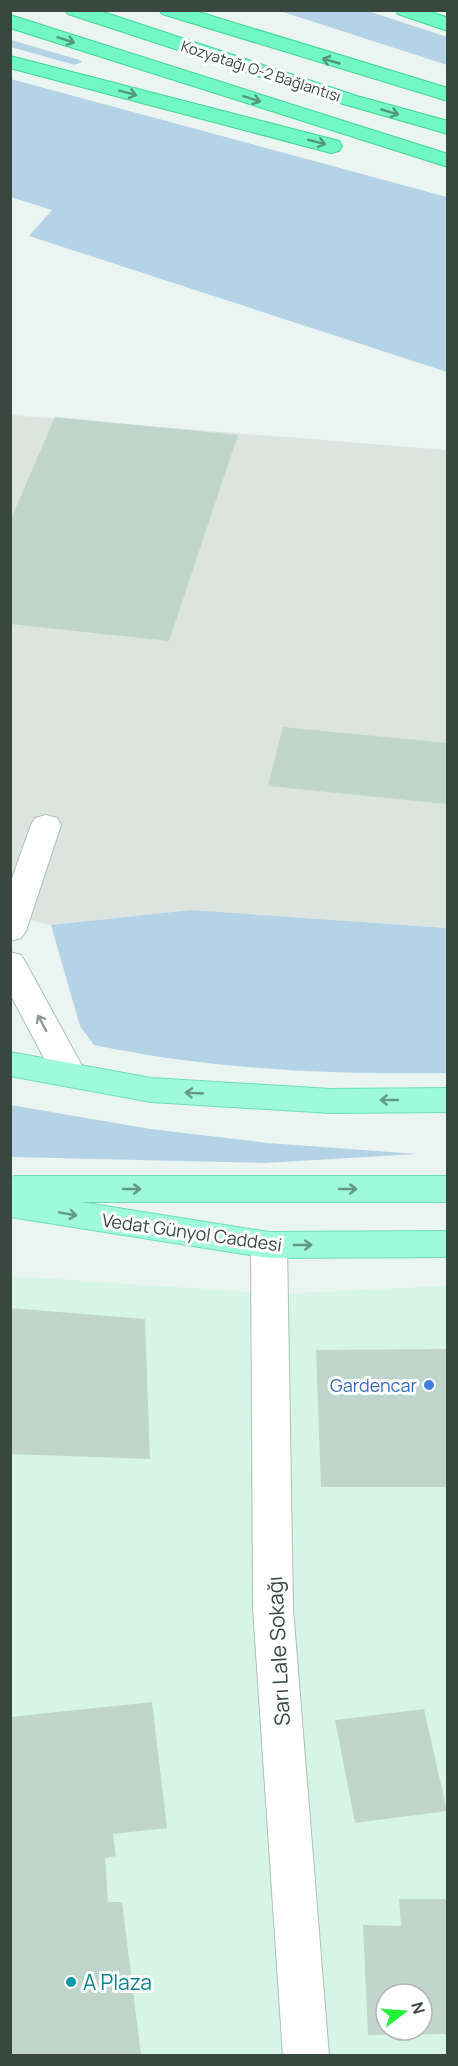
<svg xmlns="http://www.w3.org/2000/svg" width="458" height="2066" viewBox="0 0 458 2066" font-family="Manrope,sans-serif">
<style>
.commercial{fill:#d7f5e7;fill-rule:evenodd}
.industrial{fill:#dce4e0}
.green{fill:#b5d3e7}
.building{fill:#c0d6cc;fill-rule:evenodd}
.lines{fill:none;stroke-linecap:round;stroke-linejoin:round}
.minor-casing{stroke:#adc0b8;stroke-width:2}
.major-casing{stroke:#6ddfb7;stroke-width:2}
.highway-casing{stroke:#41d798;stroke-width:2}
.minor{fill:#fff;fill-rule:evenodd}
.major{fill:#9efadb;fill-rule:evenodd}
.highway{fill:#72f8c4;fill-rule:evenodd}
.oneway{stroke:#52977c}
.oneway2{stroke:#929a96}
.oneway3{stroke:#669886}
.shop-dot{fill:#3f7fe0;stroke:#fff;stroke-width:2}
.culture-dot{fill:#0f9aa8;stroke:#fff;stroke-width:2}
.labels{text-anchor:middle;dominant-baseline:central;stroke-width:6;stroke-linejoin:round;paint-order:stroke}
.far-street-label{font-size:15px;fill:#384841;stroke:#fff}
.street-label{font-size:18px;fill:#384841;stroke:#fff}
.shop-label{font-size:18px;fill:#366cbe;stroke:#fff;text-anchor:end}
.near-street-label{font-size:21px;fill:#384841;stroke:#fff}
.near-culture-label{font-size:21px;fill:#0d838f;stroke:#fff;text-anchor:start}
</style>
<rect width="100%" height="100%" fill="#eaf4f1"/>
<path class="commercial" d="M10,1276L277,1294L447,1286V2055H11ZM386,1994H422V2030H386Z"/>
<path class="industrial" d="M11,415L447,450V928L191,910L51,925L11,916Z"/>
<path class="green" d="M280,11H368L447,37V65Z
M11,40L80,60L82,62L75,65L11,47Z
M11,79L447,197V372L29,236L52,210L11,197Z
M191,910L447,928V1073C328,1075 210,1069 94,1045L80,1026L51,925Z
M11,1105L150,1129L268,1143L417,1154L264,1163L11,1157Z"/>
<path class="building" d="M55,417L238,435L169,641L10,624V521Z
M283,727L447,743V804L268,786Z
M10,1308L145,1319L150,1459L10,1454Z
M447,1349V1487H321L316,1350Z
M152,1702L167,1828L113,1834L116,1856L105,1858L108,1902H122L141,2055H10V1717Z
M424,1709L447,1811L355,1823L335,1720Z
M399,1899H447V2034L368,2035L363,1925L401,1926ZM386,1994H422V2030H386Z"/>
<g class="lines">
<g class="minor-casing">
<path id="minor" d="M46,815L57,818L61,825L26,931L21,938L10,941V884L31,825L35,818Z
M10,952L21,955L26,963L87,1075L82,1083L70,1087L58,1083L53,1075L10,994Z
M269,1232L282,1236L287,1245L293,1608L329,2056H283L253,1608L251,1245L256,1236Z"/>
</g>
<g class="major-casing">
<path id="major" d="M10,1052L151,1078L331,1089L448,1088V1112L331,1113L151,1102L10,1076Z
M15,1176H448V1202H80L269,1232L448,1231V1257L269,1258L10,1217V1177Z"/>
</g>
<g class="highway-casing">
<path id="highway" d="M65,10H97L357,96L448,121V134L343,104L68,14Z
M159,10H192L448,88V101L162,14Z
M395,10H426L448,18V31L398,14Z
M10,15L448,154V167L10,28Z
M10,56L339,141L342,146L339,151L331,153L10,68Z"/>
</g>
<use href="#minor" class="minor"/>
<use href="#major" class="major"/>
<use href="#highway" class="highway"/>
</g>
<defs><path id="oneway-shaft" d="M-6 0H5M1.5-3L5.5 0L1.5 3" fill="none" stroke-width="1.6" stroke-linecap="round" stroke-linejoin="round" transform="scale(1.5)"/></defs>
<g class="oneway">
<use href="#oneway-shaft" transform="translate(66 40) rotate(18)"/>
<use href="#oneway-shaft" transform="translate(331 61) rotate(-164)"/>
<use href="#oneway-shaft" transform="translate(128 93) rotate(15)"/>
<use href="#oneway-shaft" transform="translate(252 99) rotate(18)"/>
<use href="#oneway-shaft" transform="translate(390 112) rotate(16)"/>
<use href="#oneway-shaft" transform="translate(317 142) rotate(14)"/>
</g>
<use class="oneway2" href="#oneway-shaft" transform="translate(42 1023) rotate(-118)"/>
<g class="oneway3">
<use href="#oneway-shaft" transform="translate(194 1093) rotate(-177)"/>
<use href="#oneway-shaft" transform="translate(389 1100) rotate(180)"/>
<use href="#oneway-shaft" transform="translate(132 1189)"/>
<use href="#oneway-shaft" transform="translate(348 1189)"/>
<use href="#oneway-shaft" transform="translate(68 1214) rotate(10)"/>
<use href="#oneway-shaft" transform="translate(303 1245)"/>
</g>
<circle class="shop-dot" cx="429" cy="1385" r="6"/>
<circle class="culture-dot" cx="71" cy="1982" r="6"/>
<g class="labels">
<g class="far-street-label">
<text transform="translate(261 71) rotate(18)">Kozyatağı O-2 Bağlantısı</text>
</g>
<g class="street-label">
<text transform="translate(192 1232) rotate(8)">Vedat Günyol Caddesi</text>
</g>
<g class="shop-label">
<text x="417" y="1385">Gardencar</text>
</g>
<g class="near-street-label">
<text transform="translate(278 1651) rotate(-93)">Sarı Lale Sokağı</text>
</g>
<g class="near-culture-label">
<text x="83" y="1982">A Plaza</text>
</g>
</g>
<rect width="458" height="2066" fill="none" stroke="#384841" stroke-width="24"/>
<g transform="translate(404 2012) rotate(74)"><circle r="28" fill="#ffffff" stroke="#afb6b3" stroke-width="1.5"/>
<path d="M0-4.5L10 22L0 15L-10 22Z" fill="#25f139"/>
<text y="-9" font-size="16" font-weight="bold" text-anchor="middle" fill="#384841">N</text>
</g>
</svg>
